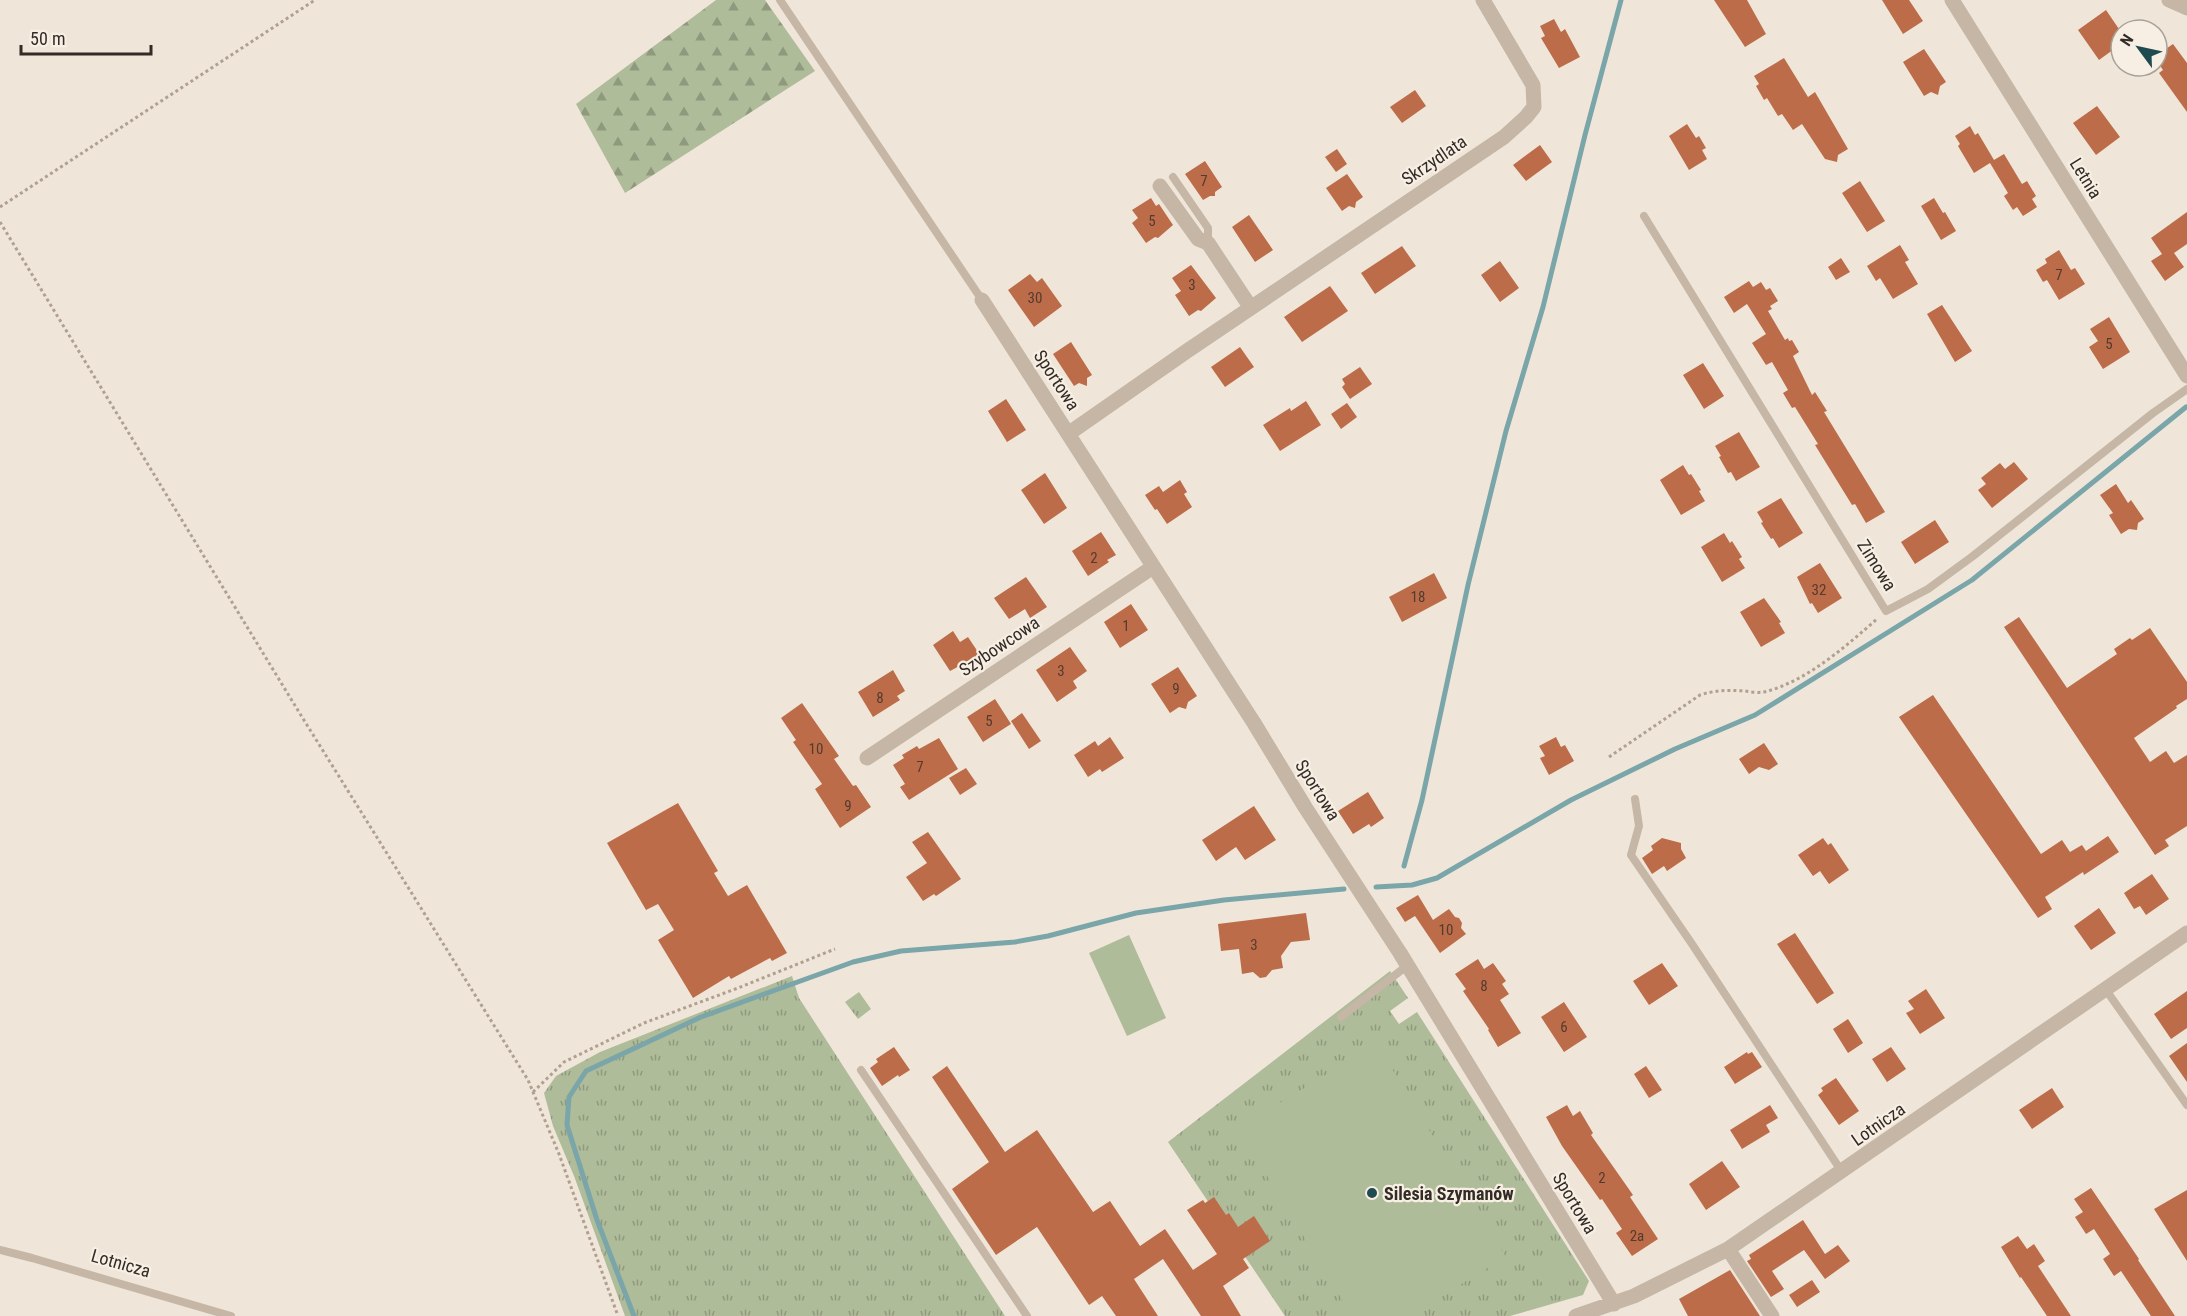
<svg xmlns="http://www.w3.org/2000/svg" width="2187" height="1316" viewBox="0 0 2187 1316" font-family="'Roboto Condensed',sans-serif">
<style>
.grass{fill:url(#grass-tufts)}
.forest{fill:url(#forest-firs)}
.pitch{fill:#afbc9a}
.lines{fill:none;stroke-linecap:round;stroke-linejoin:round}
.stream{stroke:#7aa5a9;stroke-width:5}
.building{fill:#bc6c49}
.path{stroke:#b1a090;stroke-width:3;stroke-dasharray:3 3;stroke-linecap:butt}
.lane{stroke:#c5b6a6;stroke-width:8}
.street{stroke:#c5b6a6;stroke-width:15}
.poi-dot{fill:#1f4a50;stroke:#f7efe4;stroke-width:2}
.labels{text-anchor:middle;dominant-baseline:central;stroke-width:4.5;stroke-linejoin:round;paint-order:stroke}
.number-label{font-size:15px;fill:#543b2f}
.street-label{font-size:18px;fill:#322b26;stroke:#f7efe4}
.poi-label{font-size:18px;font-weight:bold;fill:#322b26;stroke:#f7efe4;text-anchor:start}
</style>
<defs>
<pattern id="grass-tufts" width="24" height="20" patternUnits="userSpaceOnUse" patternTransform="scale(1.5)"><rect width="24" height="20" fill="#afbc9a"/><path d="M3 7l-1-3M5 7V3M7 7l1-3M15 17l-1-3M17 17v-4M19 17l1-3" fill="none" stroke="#8f997d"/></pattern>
<pattern id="forest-firs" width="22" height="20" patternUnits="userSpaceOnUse" patternTransform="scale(1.5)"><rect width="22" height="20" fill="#afbc9a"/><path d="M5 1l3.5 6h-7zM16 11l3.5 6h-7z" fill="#8f997d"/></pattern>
</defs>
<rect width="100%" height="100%" fill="#efe6d9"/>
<path class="grass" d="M1390,971L1408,998L1390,1011L1399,1024L1417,1012L1589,1281L1583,1295L1510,1316H1285L1168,1142Z
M792,976L799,998L1005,1316H625L574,1176L553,1126L544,1093L556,1076L600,1052Z
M859,992L871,1009L858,1019L845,1002Z"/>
<path class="forest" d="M716,0H765L815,71L625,193L576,104Z"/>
<path class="pitch" d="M1129,935L1166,1018L1127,1036L1089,953Z
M1377,1044L1506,1257L1408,1316H1352L1238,1128Z
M1555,1253L1573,1279L1551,1295L1532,1269Z"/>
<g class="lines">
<path class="stream" d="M1404,866L1422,800L1468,585L1506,431L1543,307L1585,135L1621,0
M1376,887L1412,885L1437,878L1571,800L1675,749L1755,715L1972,580L2186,407
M634,1316L597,1220L567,1125L569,1097L586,1071L701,1017L853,962L901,951L1015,942L1048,936L1136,913L1224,900L1344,889"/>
</g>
<path class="building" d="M1714,0H1747L1766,34L1745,47Z
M1882,0H1909L1923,21L1903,34Z
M2106,10L2121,32V44L2099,60L2078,30Z
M1554,19L1561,32L1565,29L1580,57L1559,68L1541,38L1545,36L1540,26Z
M2173,44L2187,63V112L2159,73L2163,70L2157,61V55Z
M1924,49L1946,82L1940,86L1938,95L1931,92L1924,96L1903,62Z
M1784,58L1808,97L1815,92L1848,149L1838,155L1837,162L1825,159L1802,124L1793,130L1782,114L1778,116L1767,98L1764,100L1756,86L1759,84L1754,76Z
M1415,90L1426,106L1402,123L1390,107Z
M2097,106L2120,137L2096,155L2073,123Z
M1687,124L1696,138L1699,136L1706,148L1702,150L1707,159L1689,170L1669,136Z
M1970,126L1975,135L1978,133L1994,160L2004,154L2022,184L2027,181L2036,196L2032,199L2037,207L2023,216L2017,207L2013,210L2004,196L2008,193L1990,163L1974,173L1958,146L1960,144L1955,136Z
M1540,145L1552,162L1526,181L1513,165Z
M1337,149L1347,164L1336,172L1325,157Z
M1205,161L1222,187L1215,192V196H1210L1203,200L1185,174Z
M1347,174L1363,197L1356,202L1355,208L1349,206L1342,211L1326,188Z
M1860,181L1885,221L1867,232L1842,193Z
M1151,198L1156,206L1159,204L1173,225L1158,238L1155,237L1146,243L1132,223L1138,218L1132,210Z
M1934,198L1943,213L1945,212L1956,231L1941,240L1921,206Z
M2187,212V244L2174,253L2184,267L2165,281L2151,261L2162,254L2151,238Z
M1249,215L1273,250L1255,262L1232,227Z
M1900,245L1909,260L1905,262L1918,284L1893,299L1880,278L1876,281L1867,266Z
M1402,246L1416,266L1375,294L1361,273Z
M2059,250L2071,270L2075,268L2085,284L2059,300L2047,280L2043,282L2036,270L2047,263L2045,259Z
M1841,258L1850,272L1836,280L1828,267Z
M1500,261L1519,288L1500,302L1481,275Z
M1191,265L1216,298L1201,311L1198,310L1189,316L1175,295L1181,291L1172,278Z
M1030,274L1037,282L1042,278L1062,306L1034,327L1008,290Z
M1749,281L1753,287L1761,282L1766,290L1770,288L1778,301L1770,306L1772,309L1768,311L1785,340L1788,338L1789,341L1792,340L1799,352L1793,356L1812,395L1815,392L1827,411L1824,412L1885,512L1866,523L1855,504L1852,505L1815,445L1818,444L1795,407L1792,408L1783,393L1788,390L1772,362L1766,365L1752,343L1766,334L1747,304L1734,313L1724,297Z
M1330,286L1348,311L1302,342L1284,317Z
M1942,305L1972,351L1955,362L1927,314Z
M2109,317L2130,352L2103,369L2089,347L2098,341L2090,329Z
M1071,342L1092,375L1087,378V386L1079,383L1074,386L1053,354Z
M1240,347L1254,367L1225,387L1211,367Z
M1703,363L1724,396L1704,409L1683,375Z
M1360,367L1372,384L1350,399L1342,387L1345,384L1342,379Z
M1006,399L1026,430L1007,442L988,411Z
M1306,401L1321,425L1280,451L1263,425L1290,408L1291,411Z
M1347,403L1357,417L1341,429L1331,414Z
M1739,432L1760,467L1736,481L1731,472L1728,473L1719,457L1721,456L1715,446Z
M2014,462L2028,479L1992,508L1978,490L1986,484L1981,478L2000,463L2005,469Z
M1683,465L1689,475L1691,474L1701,490L1699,491L1705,501L1681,515L1660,480Z
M1045,473L1067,508L1044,524L1021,490Z
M1180,480L1187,492L1184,494L1192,507L1167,524L1157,509L1155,510L1145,495L1159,486L1163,492Z
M2116,484L2128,503L2131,500L2144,519L2138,523L2137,530L2129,529L2121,534L2109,515L2113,513L2100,495Z
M1781,498L1803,533L1779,548L1773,538L1771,539L1761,523L1763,522L1757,512Z
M1935,520L1949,542L1915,564L1901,542Z
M1101,532L1116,555L1107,560L1109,562L1088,576L1072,551Z
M1724,533L1730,543L1732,541L1742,557L1739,559L1745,568L1722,582L1701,547Z
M1820,563L1842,598L1818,613L1812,603L1810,604L1797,577Z
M1434,573L1447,598L1402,622L1389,597Z
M1026,577L1047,607L1030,618L1025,609L1009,619L994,598Z
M1764,598L1781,622L1779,623L1785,633L1761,647L1740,612Z
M1131,604L1148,630L1120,648L1104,622Z
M2019,617L2067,688L2117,654L2114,649L2130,638L2132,640L2150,628L2187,682V699L2176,706L2177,708L2134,738L2150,762L2166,751L2174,763L2187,755V826L2165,840L2169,846L2155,855L2004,627Z
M953,631L960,642L968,637L980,655L950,671L933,645Z
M1070,647L1087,671L1073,681L1077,688L1057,702L1036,670Z
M1178,667L1197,696L1188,702L1186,709L1179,707L1170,713L1151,684Z
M893,670L905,691L897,696L900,700L873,717L858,692Z
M1933,695L2041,854L2062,840L2070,852L2082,845L2086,851L2108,836L2119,852L2084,875L2083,872L2045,897L2052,909L2038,918L1899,717Z
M995,699L1011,724L983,742L967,717Z
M802,703L839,756L834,759L853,786L856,785L871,807L840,828L815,789L822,784L793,742L796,740L781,718Z
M1022,713L1041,741L1029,749L1011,721Z
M1110,737L1124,758L1102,772L1100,769L1088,777L1074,755L1095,741L1098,746Z
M1556,737L1561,747L1565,745L1574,761L1549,775L1540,758L1545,756L1539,746Z
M939,738L958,769L909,800L900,787L905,784L893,765L904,758L902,755L917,746L919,749Z
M1764,743L1778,764L1769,770L1759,767L1749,774L1739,759Z
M966,768L977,784L960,795L949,778Z
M1368,792L1384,818L1371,827L1369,824L1353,834L1338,811Z
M678,803L718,871L714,873L728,896L747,885L787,953L772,961L770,958L731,979L729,976L693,998L658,940L674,930L658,904L646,910L607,843Z
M1254,806L1276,840L1245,860L1236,847L1216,861L1202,840Z
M928,832L961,879L936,896L934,894L923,901L906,877L927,863L912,842Z
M1662,838L1681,843V849L1686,858L1667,871L1664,866L1652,874L1642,858L1653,850L1651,846Z
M1823,838L1828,845L1831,843L1849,870L1829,884L1820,871L1813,876L1798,855Z
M2152,874L2169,899L2146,915L2140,906L2134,909L2124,893Z
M1418,895L1433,920L1449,909L1455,917L1459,918L1462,923L1461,928L1466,934L1440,953L1415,916L1405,922L1396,908Z
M2099,908L2116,933L2091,950L2074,926Z
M1306,913L1310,940L1291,942L1281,956L1283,968L1272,970L1266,977L1260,978L1253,972L1242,974L1239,949L1221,951L1218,924Z
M1795,933L1834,993L1817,1004L1777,944Z
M1478,959L1484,969L1493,963L1506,981L1502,984L1509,994L1500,1000L1521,1033L1498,1047L1488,1030L1489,1029L1463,991L1466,989L1455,974Z
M1662,963L1678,986L1649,1005L1633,981Z
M1926,989L1945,1018L1920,1034L1906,1013L1914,1009L1908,1001Z
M2187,991V1028L2171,1039L2154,1014Z
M1564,1002L1587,1037L1564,1052L1541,1017Z
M1848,1019L1863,1043L1848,1053L1833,1029Z
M2187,1043V1082L2169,1056Z
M894,1047L910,1070L899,1077L898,1075L882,1086L870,1068L878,1062L876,1059Z
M1891,1047L1906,1069L1887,1082L1872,1059Z
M1747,1052L1748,1054L1752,1052L1762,1067L1735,1084L1724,1067Z
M947,1066L1005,1152L1037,1130L1093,1212L1110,1201L1140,1246L1165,1229L1193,1270L1217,1254L1187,1210L1203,1200L1205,1203L1214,1197L1226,1215L1229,1213L1238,1227L1254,1216L1270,1241L1243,1259L1249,1268L1223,1286L1241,1316H1201L1163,1259L1134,1279L1158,1316H1116L1102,1296L1089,1305L1037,1227L996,1255L952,1189L989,1162L932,1077Z
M1646,1066L1662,1090L1649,1098L1634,1074Z
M1836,1078L1859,1111L1839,1125L1818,1095L1823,1091L1821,1088Z
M2052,1088L2064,1107L2032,1129L2019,1110Z
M1567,1105L1573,1116L1580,1111L1593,1133L1591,1135L1633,1195L1630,1197L1658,1239L1632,1256L1616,1233L1622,1229L1602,1199L1600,1200L1562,1146L1546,1117Z
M1770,1105L1778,1118L1766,1125L1770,1132L1742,1149L1730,1130Z
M1722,1161L1740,1187L1706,1210L1689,1184Z
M2091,1188L2139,1259L2138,1260L2175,1316H2151L2121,1271L2114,1276L2103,1259L2110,1254L2094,1229L2086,1234L2075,1217L2083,1212L2074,1199Z
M2187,1190V1261L2154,1209Z
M1803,1220L1825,1254L1838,1245L1850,1261L1825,1279L1804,1250L1772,1271L1784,1289L1771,1297L1747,1261L1751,1259L1749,1255Z
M2018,1236L2027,1249L2034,1244L2045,1261L2038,1266L2071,1316H2047L2021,1277L2020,1278L2001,1247Z
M1730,1270L1760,1316H1688L1679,1299Z
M1812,1280L1820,1292L1797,1307L1789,1295Z"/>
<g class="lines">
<path class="path" d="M0,207L315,0
M0,222L302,717L528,1080L559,1154L618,1316
M1609,757L1700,695C1715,690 1729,690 1745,691C1751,692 1758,693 1764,692C1806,682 1846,646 1877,619
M533,1092L564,1062L644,1023L738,988L835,949"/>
<path class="lane" d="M780,0L982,300
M1173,177L1208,228V243
M1644,216L1886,611L1928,589L1973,556L2153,413L2187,389
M1635,799L1639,826L1631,855L1692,944L1842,1172
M2106,990L2187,1105
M1341,1017L1408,965
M861,1070L1027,1316
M0,1250L32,1258L231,1316"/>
<path class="street" d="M1952,0L2187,376
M2169,0L2187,8
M1160,186L1198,239L1208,243L1251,308
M982,300L1254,723L1305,807L1400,953L1614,1304
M1068,434L1187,351L1504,137L1526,117L1534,107L1533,85L1483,0
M867,758L1153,567
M1728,1249L1772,1316
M1576,1316L1634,1296L1728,1249L2187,933"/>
</g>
<circle class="poi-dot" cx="1372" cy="1193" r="6"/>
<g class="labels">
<g class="number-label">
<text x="1204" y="181">7</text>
<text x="1152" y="221">5</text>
<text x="2059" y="275">7</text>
<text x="1192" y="285">3</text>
<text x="1035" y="298">30</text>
<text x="2109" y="344">5</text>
<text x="1094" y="558">2</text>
<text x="1819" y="590">32</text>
<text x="1418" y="597">18</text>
<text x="1126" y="626">1</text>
<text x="1061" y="671">3</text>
<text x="1176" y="689">9</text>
<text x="880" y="698">8</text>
<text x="989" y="721">5</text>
<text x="816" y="749">10</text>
<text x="920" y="767">7</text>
<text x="848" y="806">9</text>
<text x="1446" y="930">10</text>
<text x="1254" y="945">3</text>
<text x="1484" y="986">8</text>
<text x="1564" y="1027">6</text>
<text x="1602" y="1178">2</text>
<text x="1637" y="1236">2a</text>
</g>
<g class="street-label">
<text transform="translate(1434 160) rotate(-34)">Skrzydlata</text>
<text transform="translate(2086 178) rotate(58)">Letnia</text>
<text transform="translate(1057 380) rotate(57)">Sportowa</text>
<text transform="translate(1877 565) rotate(58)">Zimowa</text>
<text transform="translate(999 646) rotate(-34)">Szybowcowa</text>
<text transform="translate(1318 790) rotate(58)">Sportowa</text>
<text transform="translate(1878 1124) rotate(-35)">Lotnicza</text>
<text transform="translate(1575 1203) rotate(59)">Sportowa</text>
<text transform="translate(121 1263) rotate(16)">Lotnicza</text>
</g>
<g class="poi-label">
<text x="1384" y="1193">Silesia Szymanów</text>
</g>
</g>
<g transform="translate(2139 48) rotate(303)"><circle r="28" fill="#f7efe4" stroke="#a8a198" stroke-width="1.5"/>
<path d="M0-4.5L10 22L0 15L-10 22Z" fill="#1f4a50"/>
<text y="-9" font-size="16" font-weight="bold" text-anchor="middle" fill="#322b26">N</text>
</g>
<path d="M21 45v9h130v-9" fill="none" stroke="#322b26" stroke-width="3"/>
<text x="30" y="45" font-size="18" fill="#322b26" stroke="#f7efe4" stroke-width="4.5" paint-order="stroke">50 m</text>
</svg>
